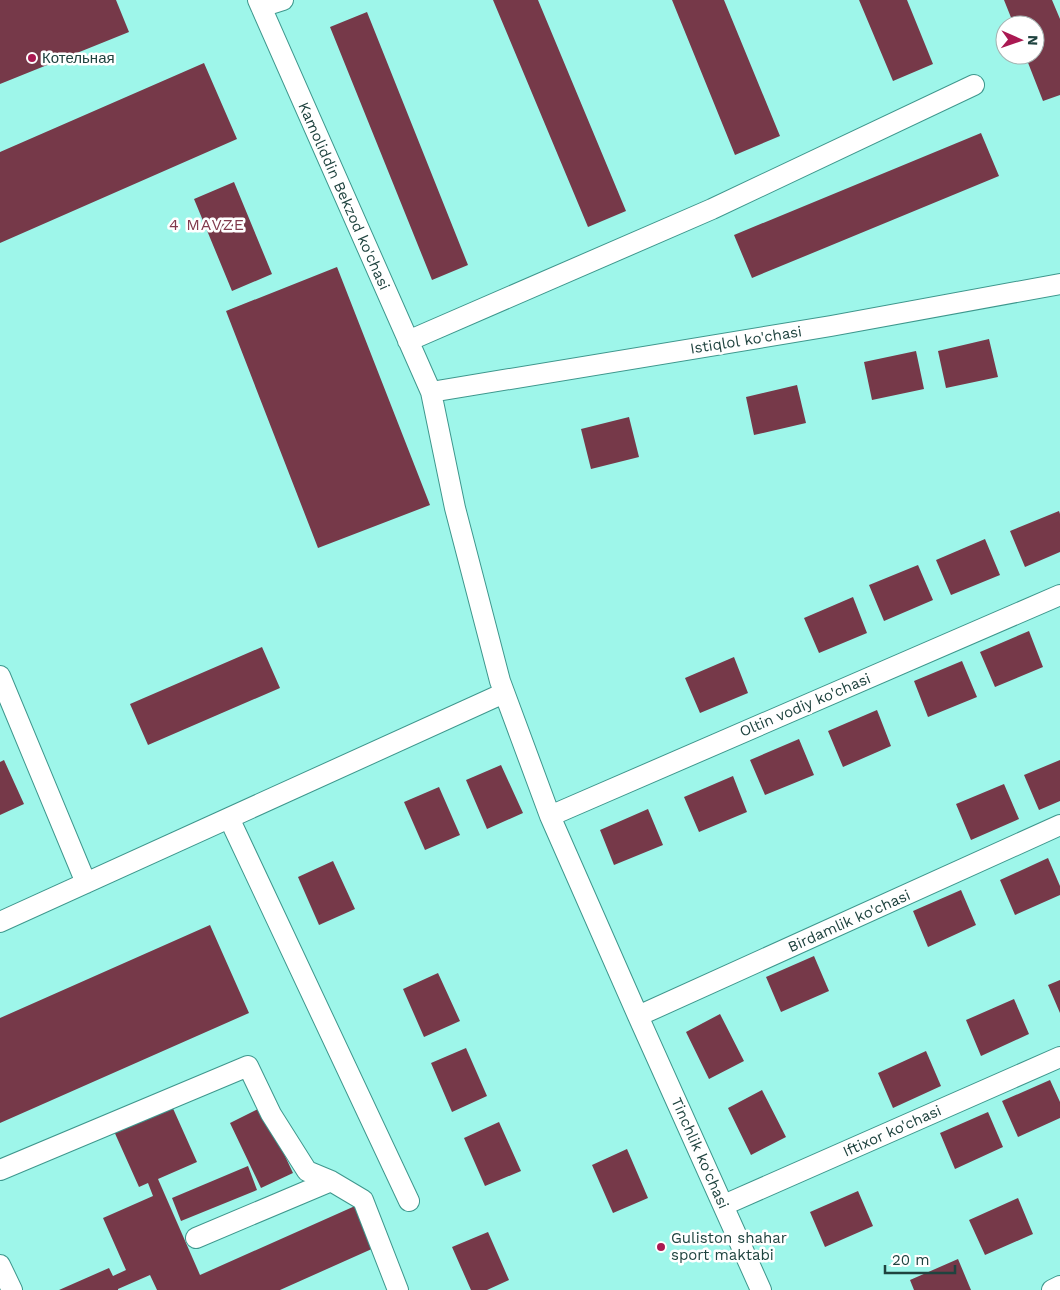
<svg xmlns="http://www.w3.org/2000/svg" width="1060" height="1290" viewBox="0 0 1060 1290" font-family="'Work Sans',sans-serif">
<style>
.building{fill:#763949}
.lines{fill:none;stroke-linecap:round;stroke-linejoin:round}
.minor-casing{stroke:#3e978d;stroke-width:22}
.minor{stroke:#fff;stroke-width:20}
.poi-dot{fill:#aa1952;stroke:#fff;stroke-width:2}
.labels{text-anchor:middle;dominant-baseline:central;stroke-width:5;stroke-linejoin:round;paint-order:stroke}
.poi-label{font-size:15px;fill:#1f433f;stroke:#fff;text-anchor:start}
.street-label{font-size:15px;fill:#1f433f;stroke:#fff}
.neighbourhood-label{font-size:16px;letter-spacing:1px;fill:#813a4d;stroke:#fff}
</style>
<rect width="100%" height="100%" fill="#9ef6ea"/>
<path class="building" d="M0,0H116L129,32L0,84Z
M493,0H538L626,211L588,227Z
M672,0H724L780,136L735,155Z
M859,0H907L933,64L893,81Z
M1004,0H1052L1060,19V95L1043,101L1025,55H1035V25H1014Z
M367,12L468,265L432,280L330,27Z
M204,63L237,139L0,243V152Z
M981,133L999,176L752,278L734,235Z
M234,182L272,274L232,291L194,199Z
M337,267L430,505L318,548L226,311Z
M989,339L998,377L946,388L938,351Z
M916,351L924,389L872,400L864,362Z
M797,385L806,423L754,435L746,397Z
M629,417L639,457L591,469L581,429Z
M1059,511L1060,514V552L1025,567L1010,531Z
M985,539L1000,575L951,595L936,560Z
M918,565L933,600L884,621L869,585Z
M853,597L867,633L819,653L804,618Z
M1029,631L1043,667L995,687L980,652Z
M262,647L280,688L148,745L130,704Z
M734,657L748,693L700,713L685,678Z
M962,661L977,697L928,717L914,681Z
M877,710L891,746L843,767L828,731Z
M799,739L814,775L765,795L750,760Z
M4,760L24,804L0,815V762Z
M1060,760V801L1039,810L1024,775Z
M501,765L523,813L487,829L466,780Z
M733,776L747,812L699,832L684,797Z
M1004,784L1019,819L971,840L956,804Z
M439,787L460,835L425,850L404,802Z
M648,809L663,845L614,865L600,830Z
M1048,858L1060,886V895L1015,915L1000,880Z
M333,861L355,909L319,925L298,877Z
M961,890L976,925L928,947L913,911Z
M210,925L249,1013L0,1123V1018Z
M814,956L829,991L781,1012L766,977Z
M438,973L460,1021L424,1037L403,989Z
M1060,980V1013L1048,985Z
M1014,999L1029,1034L981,1056L966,1020Z
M720,1014L744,1061L709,1079L686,1032Z
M466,1048L487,1096L452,1112L431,1063Z
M926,1051L941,1086L893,1108L878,1073Z
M1050,1080L1060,1102V1118L1018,1137L1002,1101Z
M762,1090L786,1137L751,1155L728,1108Z
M171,1104L197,1162L158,1179L200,1275L355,1206L374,1248L280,1290H157L150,1275L118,1289V1290H59L109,1268L113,1276L126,1270L103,1218L153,1196L148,1183L139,1187L113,1129Z
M262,1107L293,1173L261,1188L230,1123Z
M988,1112L1003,1147L955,1169L940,1133Z
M499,1122L521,1171L485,1186L464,1138Z
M627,1149L648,1198L613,1213L592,1165Z
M248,1166L257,1190L181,1221L172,1198Z
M858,1191L873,1226L825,1247L810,1212Z
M1018,1198L1033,1234L985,1255L969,1220Z
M488,1232L509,1280L487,1290H471L452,1247Z
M958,1259L971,1290H914L910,1280Z"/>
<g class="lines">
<g class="minor-casing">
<path id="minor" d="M258,0L431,392L455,508L500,681L550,816L638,1016L761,1290
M261,7L283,0
M408,341L712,209L974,85
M431,392L831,326L1060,284
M0,676L86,883
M550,816L1060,595
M229,818L409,1201
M0,922L504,693
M638,1016L1060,825
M0,1170L248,1066L271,1114L307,1171L331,1181L363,1200L398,1290
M724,1205L1060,1057
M196,1238L331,1181
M0,1265L12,1290
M1052,1290L1060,1286"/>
</g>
<use href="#minor" class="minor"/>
</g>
<g class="poi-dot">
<circle cx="32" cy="58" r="5"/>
<circle cx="661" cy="1247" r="5"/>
</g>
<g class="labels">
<g class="poi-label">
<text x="42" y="58">Котельная</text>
<text x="671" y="1238">Guliston shahar<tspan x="671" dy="17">sport maktabi</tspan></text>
</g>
<g class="street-label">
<text transform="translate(344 196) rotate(66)">Kamoliddin Bekzod ko'chasi</text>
<text transform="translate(746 340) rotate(-9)">Istiqlol ko'chasi</text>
<text transform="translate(805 705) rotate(-23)">Oltin vodiy ko'chasi</text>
<text transform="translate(849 921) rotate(-24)">Birdamlik ko'chasi</text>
<text transform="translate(892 1131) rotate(-24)">Iftixor ko'chasi</text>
<text transform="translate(700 1153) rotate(66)">Tinchlik ko'chasi</text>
</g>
<g class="neighbourhood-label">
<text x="207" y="224">4 MAVZE</text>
</g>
</g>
<g transform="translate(1020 40) rotate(92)"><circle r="24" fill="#ffffff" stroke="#a5b4b2"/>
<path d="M0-4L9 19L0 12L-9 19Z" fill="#aa1952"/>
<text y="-8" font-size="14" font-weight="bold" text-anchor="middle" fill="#1f433f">N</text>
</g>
<path d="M885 1265v8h70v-8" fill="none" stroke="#1f433f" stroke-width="2.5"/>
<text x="892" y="1265" font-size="15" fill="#1f433f" stroke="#ffffff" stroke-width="4" paint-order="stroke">20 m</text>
</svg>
